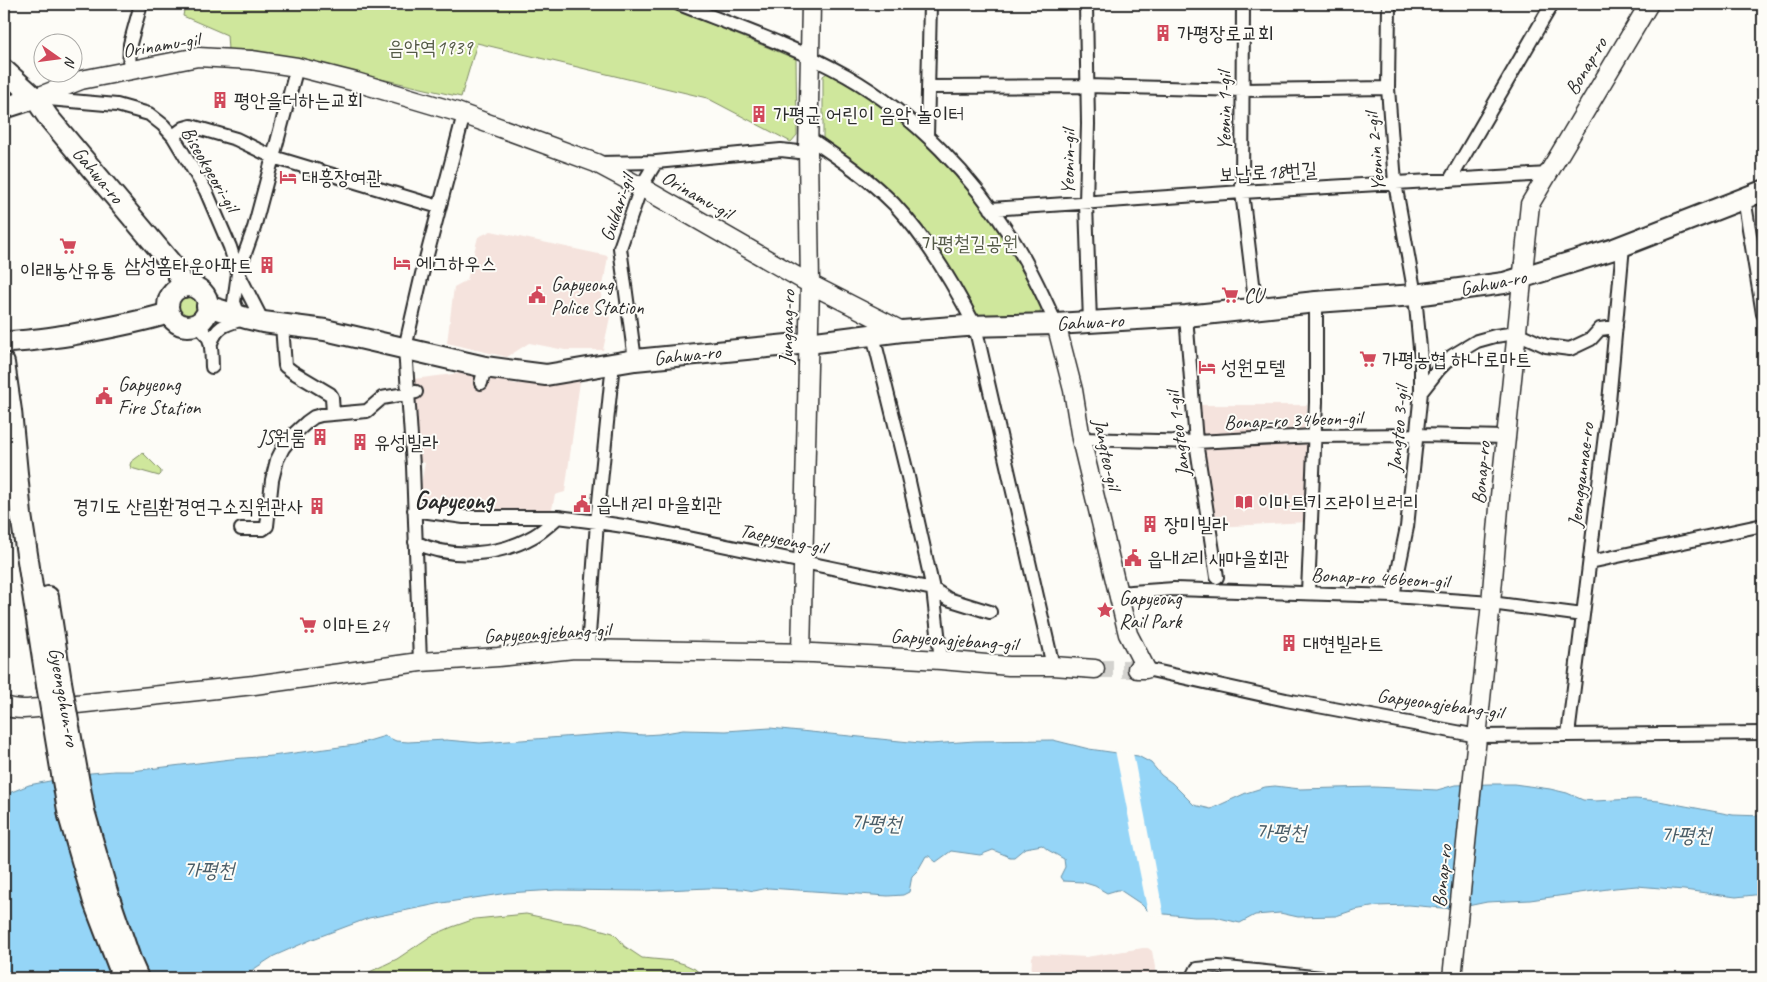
<svg xmlns="http://www.w3.org/2000/svg" width="1767" height="982" viewBox="0 0 1767 982" font-family="Caveat,'Poor Story',sans-serif">
<style>
.built{fill:#f5e3dd}
.green{fill:#cfe79c;stroke:#7d8964}
.water{fill:#95d5f7;stroke:#6b91a5}
.pier{fill:#fdfcf7}
.lines{fill:none;stroke-linecap:round;stroke-linejoin:round}
.secondary-tunnel{stroke:#d3d2ce;stroke-width:18;stroke-dasharray:18 9;stroke-linecap:butt}
.street-casing{stroke:#2b2b2b;stroke-width:16}
.secondary-casing{stroke:#2b2b2b;stroke-width:21}
.primary-casing{stroke:#2b2b2b;stroke-width:24}
.street{stroke:#fdfcf7;stroke-width:12}
.secondary{stroke:#fdfcf7;stroke-width:18}
.primary{stroke:#fdfcf7;stroke-width:20}
.primary-bridge-casing{stroke:#2b2b2b;stroke-width:24;stroke-linecap:butt}
.primary-bridge{stroke:#fdfcf7;stroke-width:20}
.labels{text-anchor:middle;dominant-baseline:central;stroke-width:4;stroke-linejoin:round;paint-order:stroke}
.poi-label{font-size:20px;fill:#2b2b2b;stroke:#fdfcf7;text-anchor:start}
.street-label{font-size:20px;fill:#2b2b2b;stroke:#fdfcf7}
.park-label{font-size:20px;fill:#545a47;stroke:#fdfcf7}
.water-label{font-size:21px;font-style:italic;fill:#4b5e68;stroke:#fdfcf7}
.district-label{font-size:25px;font-weight:bold;fill:#2b2b2b;stroke:#fdfcf7}
</style>
<rect width="100%" height="100%" fill="#fdfcf7"/>
<filter id="ink" filterUnits="userSpaceOnUse"><feTurbulence type="fractalNoise" baseFrequency=".02" numOctaves="2"/><feDisplacementMap in="SourceGraphic" scale="10" xChannelSelector="R" yChannelSelector="G"/><feConvolveMatrix kernelMatrix="1 2 1 2 8 2 1 2 1" color-interpolation-filters="sRGB"/></filter>
<g filter="url(#ink)">
<path class="built" d="M491,231L608,256L600,304L610,317L603,350H565L529,343L507,357L447,343L454,287L467,280L478,237Z
M469,372L516,384L580,381L565,492L555,495L552,509L496,515L418,501L425,463L418,461L414,379Z
M1199,405H1307V522L1214,527L1203,451Z
M1143,948H1148L1152,951L1157,978H1031L1032,957L1034,954L1086,957Z"/>
<path class="green" d="M185,4H662L796,59L797,135L791,142L707,98L477,43L461,97L253,50H228L227,35L183,16Z
M827,73L841,79L892,113L927,146L973,194L996,225L1042,307L1039,315L979,317L976,314L868,173L823,138V76Z
M175 306a13 13 0 1 1 26 0a13 13 0 1 1-26 0Z
M143,453L161,471V474L159,476L131,468L130,465L131,462Z
M526,914L563,922L581,924L613,933L619,939L624,946L642,958L674,961L684,964L695,969L705,978H357L397,959L431,936L452,927L475,919Z"/>
<path class="water" d="M770,728L930,744L975,741L1053,740L1089,749L1138,756L1151,763L1161,775L1172,783L1194,805L1211,809L1246,793L1265,787L1275,786L1300,789L1374,787L1437,790L1455,785L1490,784H1514L1550,789L1567,793L1583,800L1595,801L1635,799L1659,801L1733,815L1763,816V894L1736,897L1684,890L1637,886L1615,888L1530,900L1487,902L1453,909L1409,905L1377,906L1354,910L1336,916L1298,917L1280,913L1255,915L1240,923L1215,917H1194L1155,913L1148,911L1141,904L1120,890H1117L1107,893L1095,886L1082,882L1063,881L1060,877L1065,867L1064,859L1048,850L1042,845L1025,848L1014,857H1010L993,850L980,855L951,851L936,862L929,856H926L918,870L912,876L909,892L903,895L888,896L768,888L754,891L743,889L709,888L642,891L556,890L507,893L442,903L369,918L313,939L274,956L240,978H4V795L29,785L91,773L114,771H132L231,759L272,756L355,745L385,736L396,741L408,742L446,740L480,743L618,733L643,735L659,734L683,730L726,731Z"/>
<path class="pier" d="M1115,750L1133,753L1164,916H1155L1148,913Z"/>
<g class="lines">
<path class="secondary-tunnel" d="M1095,669H1137"/>
<g class="street-casing">
<path id="street" d="M679,4C735,26 794,46 847,76C915,115 973,177 1015,243C1031,269 1044,297 1056,324
M1086,4L1088,124L1086,203L1090,322
M1243,4L1242,192L1256,308
M1389,4L1388,88L1395,183L1415,295L1421,359V392L1407,527L1393,596
M129,71L130,44L141,4
M929,87L1087,86L1243,90L1388,88
M37,98L117,105L149,114L163,125L173,136L206,191L230,247L238,273L263,322
M173,136L184,128L191,126L236,139L273,157L439,207
M927,136L930,4
M809,138C839,158 868,178 894,204C927,239 953,283 975,326L1053,666
M598,163L656,162
M1450,180L1552,4
M1744,198L1763,314
M991,209L1242,192L1548,174
M1186,316L1196,442L1217,577
M194,325C214,335 211,347 212,367
M282,325L285,366L293,372L330,394L332,397L333,414
M873,335L908,477L933,589L941,660
M211,343C218,324 228,324 246,318L237,310L234,302L238,273L254,228L297,67
M635,360L620,248L641,187L656,162L781,150L808,153
M481,383L485,367
M1421,392L1439,369L1452,356L1477,341L1495,336L1517,333L1546,346L1570,349L1591,339L1600,329L1616,327
M1081,439L1196,442L1315,436L1417,435L1506,437
M414,510L464,517H558L597,522L650,530L933,589L948,599L990,612
M241,529H263L267,526L272,480L277,460L283,448L294,434L307,422L314,417L321,415L367,411L382,398L416,392
M415,542C451,560 499,556 534,536C543,531 550,524 558,517
M1590,562L1763,525
M1308,592L1316,402V302
M1118,593L1174,589L1393,596L1491,603L1583,615L1609,402L1623,246
M588,649L597,522L613,363
M420,662L413,466L405,348L422,274L464,114
M1146,669L1286,700L1478,736L1763,733
M1568,735L1583,615
M1195,978L1194,975L1197,969L1218,967L1322,978"/>
</g>
<g class="secondary-casing">
<path id="secondary" d="M35,98L81,80L198,57L251,60L297,67L356,82L457,112L596,163L641,187L810,284L902,331
M1056,324L1073,390L1081,439L1118,593L1128,634L1146,669H1137
M801,652L810,284L808,153L811,4
M4,706C21,712 40,707 58,706L254,685L420,662L498,657L574,649L813,653L941,660L1009,666H1053L1095,669
M1452,978L1491,603L1500,496L1530,204L1649,4"/>
</g>
<g class="primary-casing">
<path id="primary" d="M4,70L35,98L48,117L175,268L184,287
M4,108L35,98
M168 306a20 20 0 1 1 40 0a20 20 0 1 1-40 0Z
M207,306L246,318L263,322L325,330L485,367L546,375L635,360L808,343L902,331L966,326L1056,324L1186,316L1316,302L1415,295L1504,283L1614,249L1763,191
M4,342C26,342 48,338 70,335C103,329 137,323 169,313
M4,363L11,411L21,515L47,685
M48,597L61,682"/>
</g>
<use href="#street" class="street"/>
<use href="#secondary" class="secondary"/>
<use href="#primary" class="primary"/>
<g class="primary-bridge-casing">
<path id="primary-bridge" d="M61,682L84,811L107,892L131,962L138,978
M47,685L69,816L94,902L123,978"/>
</g>
<use href="#primary-bridge" class="primary-bridge"/>
</g>
</g>
<defs>
<g id="building-bare" transform="scale(1.35)"><path d="M-4-6H4V6H1V3H-1V6H-4ZM-2.5-4.3h1.7v1.8h-1.7ZM.8-4.3h1.7v1.8H.8ZM-2.5-1h1.7V.8h-1.7ZM.8-1h1.7V.8H.8Z" fill="#d1495b" stroke="#fdfcf7" stroke-width="2.5" paint-order="stroke"/></g>
<g id="hotel-bare" transform="scale(1.35)"><path d="M-6-4.5h1.5V1H6V5H4.5V3h-9V5H-6ZM-4 0a1.8 1.8 0 1 1 3.6 0ZM.5 0V-2.5h3Q6-2.5 6 0Z" fill="#d1495b" stroke="#fdfcf7" stroke-width="2.5" paint-order="stroke"/></g>
<g id="supermarket-bare" transform="scale(1.35)"><path d="M-6-5.5h2.5l.6 2H6L4.5 2H-2.5L-4.4-4H-6ZM-1.5 3.2a1.3 1.3 0 1 0 .1 0ZM3 3.2a1.3 1.3 0 1 0 .1 0Z" fill="#d1495b" stroke="#fdfcf7" stroke-width="2.5" paint-order="stroke"/></g>
<g id="civic-bare" transform="scale(1.35)"><path d="M-.6-6.5H3V-4.5H.6V-3L4-1V1h2V6H-6V1h2V-1L-.6-3ZM-1.2 2.5V6h2.4V2.5Z" fill="#d1495b" stroke="#fdfcf7" stroke-width="2.5" paint-order="stroke"/></g>
<g id="library-bare" transform="scale(1.35)"><path d="M-6-4Q-3-5.5-.7-3.5V5Q-3 3-6 4ZM6-4Q3-5.5 .7-3.5V5Q3 3 6 4Z" fill="#d1495b" stroke="#fdfcf7" stroke-width="2.5" paint-order="stroke"/></g>
<g id="sight-bare" transform="scale(1.35)"><path d="M0-6L1.8-2.2L6-1.7L2.9 1.2L3.7 5.4L0 3.3L-3.7 5.4L-2.9 1.2L-6-1.7L-1.8-2.2Z" fill="#d1495b" stroke="#fdfcf7" stroke-width="2.5" paint-order="stroke"/></g>
</defs>
<g fill-rule="evenodd">
<use href="#building-bare" x="1163" y="33"/>
<use href="#building-bare" x="220" y="100"/>
<use href="#building-bare" x="759" y="114"/>
<use href="#hotel-bare" x="288" y="177"/>
<use href="#supermarket-bare" x="68" y="246"/>
<use href="#hotel-bare" x="402" y="263"/>
<use href="#building-bare" x="267" y="265"/>
<use href="#civic-bare" x="537" y="295"/>
<use href="#supermarket-bare" x="1230" y="295"/>
<use href="#supermarket-bare" x="1368" y="359"/>
<use href="#hotel-bare" x="1207" y="367"/>
<use href="#civic-bare" x="104" y="396"/>
<use href="#building-bare" x="320" y="437"/>
<use href="#building-bare" x="360" y="442"/>
<use href="#library-bare" x="1244" y="502"/>
<use href="#civic-bare" x="582" y="504"/>
<use href="#building-bare" x="317" y="506"/>
<use href="#building-bare" x="1150" y="524"/>
<use href="#civic-bare" x="1133" y="558"/>
<use href="#sight-bare" x="1105" y="610"/>
<use href="#supermarket-bare" x="308" y="625"/>
<use href="#building-bare" x="1289" y="643"/>
</g>
<g class="labels">
<g class="poi-label">
<text x="1177" y="33">가평장로교회</text>
<text x="234" y="100">평안을더하는교회</text>
<text x="773" y="114">가평군 어린이 음악 놀이터</text>
<text x="302" y="177">대흥장여관</text>
<text x="416" y="263">에그하우스</text>
<text x="253" y="265" text-anchor="end">삼성홈타운아파트</text>
<text x="68" y="270" text-anchor="middle">이래농산유통</text>
<text x="551" y="284">Gapyeong<tspan x="551" dy="23">Police Station</tspan></text>
<text x="1244" y="295">CU</text>
<text x="1382" y="359">가평농협 하나로마트</text>
<text x="1221" y="367">성원모텔</text>
<text x="118" y="384">Gapyeong<tspan x="118" dy="23">Fire Station</tspan></text>
<text x="306" y="437" text-anchor="end">JS원룸</text>
<text x="374" y="442">유성빌라</text>
<text x="1258" y="502">이마트키즈라이브러리</text>
<text x="596" y="504">읍내7리 마을회관</text>
<text x="303" y="506" text-anchor="end">경기도 산림환경연구소직원관사</text>
<text x="1164" y="524">장미빌라</text>
<text x="1147" y="558">읍내2리 새마을회관</text>
<text x="1119" y="598">Gapyeong<tspan x="1119" dy="23">Rail Park</tspan></text>
<text x="322" y="625">이마트24</text>
<text x="1303" y="643">대현빌라트</text>
</g>
<g class="street-label">
<text transform="translate(161 45) rotate(-9)">Orinamu-gil</text>
<text transform="translate(1586 66) rotate(-59)">Bonap-ro</text>
<text transform="translate(1224 111) rotate(-90)">Yeonin 1-gil</text>
<text transform="translate(1375 152) rotate(-95)">Yeonin 2-gil</text>
<text transform="translate(1068 162) rotate(-89)">Yeonin-gil</text>
<text transform="translate(210 169) rotate(60)">Biseokgeori-gil</text>
<text transform="translate(1268 172) rotate(-3)">보납로18번길</text>
<text transform="translate(98 175) rotate(50)">Gahwa-ro</text>
<text transform="translate(697 195) rotate(30)">Orinamu-gil</text>
<text transform="translate(617 208) rotate(-71)">Guldari-gil</text>
<text transform="translate(1493 283) rotate(-11)">Gahwa-ro</text>
<text transform="translate(1090 322) rotate(-3)">Gahwa-ro</text>
<text transform="translate(787 327) rotate(-88)">Jungang-ro</text>
<text transform="translate(687 355) rotate(-6)">Gahwa-ro</text>
<text transform="translate(1293 420) rotate(-2)">Bonap-ro 34beon-gil</text>
<text transform="translate(1398 429) rotate(-85)">Jangteo 3-gil</text>
<text transform="translate(1178 434) rotate(-97)">Jangteo 1-gil</text>
<text transform="translate(1107 454) rotate(78)">Jangteo-gil</text>
<text transform="translate(1481 473) rotate(-85)">Bonap-ro</text>
<text transform="translate(1581 475) rotate(-83)">Jeonggannae-ro</text>
<text transform="translate(783 539) rotate(12)">Taepyeong-gil</text>
<text transform="translate(1380 578) rotate(3)">Bonap-ro 46beon-gil</text>
<text transform="translate(547 633) rotate(-3)">Gapyeongjebang-gil</text>
<text transform="translate(954 640) rotate(4)">Gapyeongjebang-gil</text>
<text transform="translate(64 697) rotate(80)">Gyeongchun-ro</text>
<text transform="translate(1440 704) rotate(8)">Gapyeongjebang-gil</text>
<text transform="translate(1442 876) rotate(-84)">Bonap-ro</text>
</g>
<g class="park-label">
<text x="430" y="47">음악역1939</text>
<text x="970" y="243">가평철길공원</text>
</g>
<g class="water-label">
<text transform="translate(876 823) rotate(2)">가평천</text>
<text transform="translate(1281 832) rotate(1)">가평천</text>
<text x="1686" y="835">가평천</text>
<text x="209" y="870">가평천</text>
</g>
<g class="district-label">
<text x="454" y="500">Gapyeong</text>
</g>
</g>
<rect width="1767" height="982" fill="none" stroke="#fdfcf7" stroke-width="20"/>
<rect x="10" y="10" width="1747" height="962" fill="none" stroke="#2b2b2b" stroke-width="2" filter="url(#ink)"/>
<g transform="translate(58 58) rotate(104)"><circle r="24" fill="#fdfcf7" stroke="#a9a8a5"/>
<path d="M0-4L9 19L0 12L-9 19Z" fill="#d1495b"/>
<text y="-8" font-size="14" font-weight="bold" text-anchor="middle" fill="#2b2b2b">N</text>
</g>
</svg>
